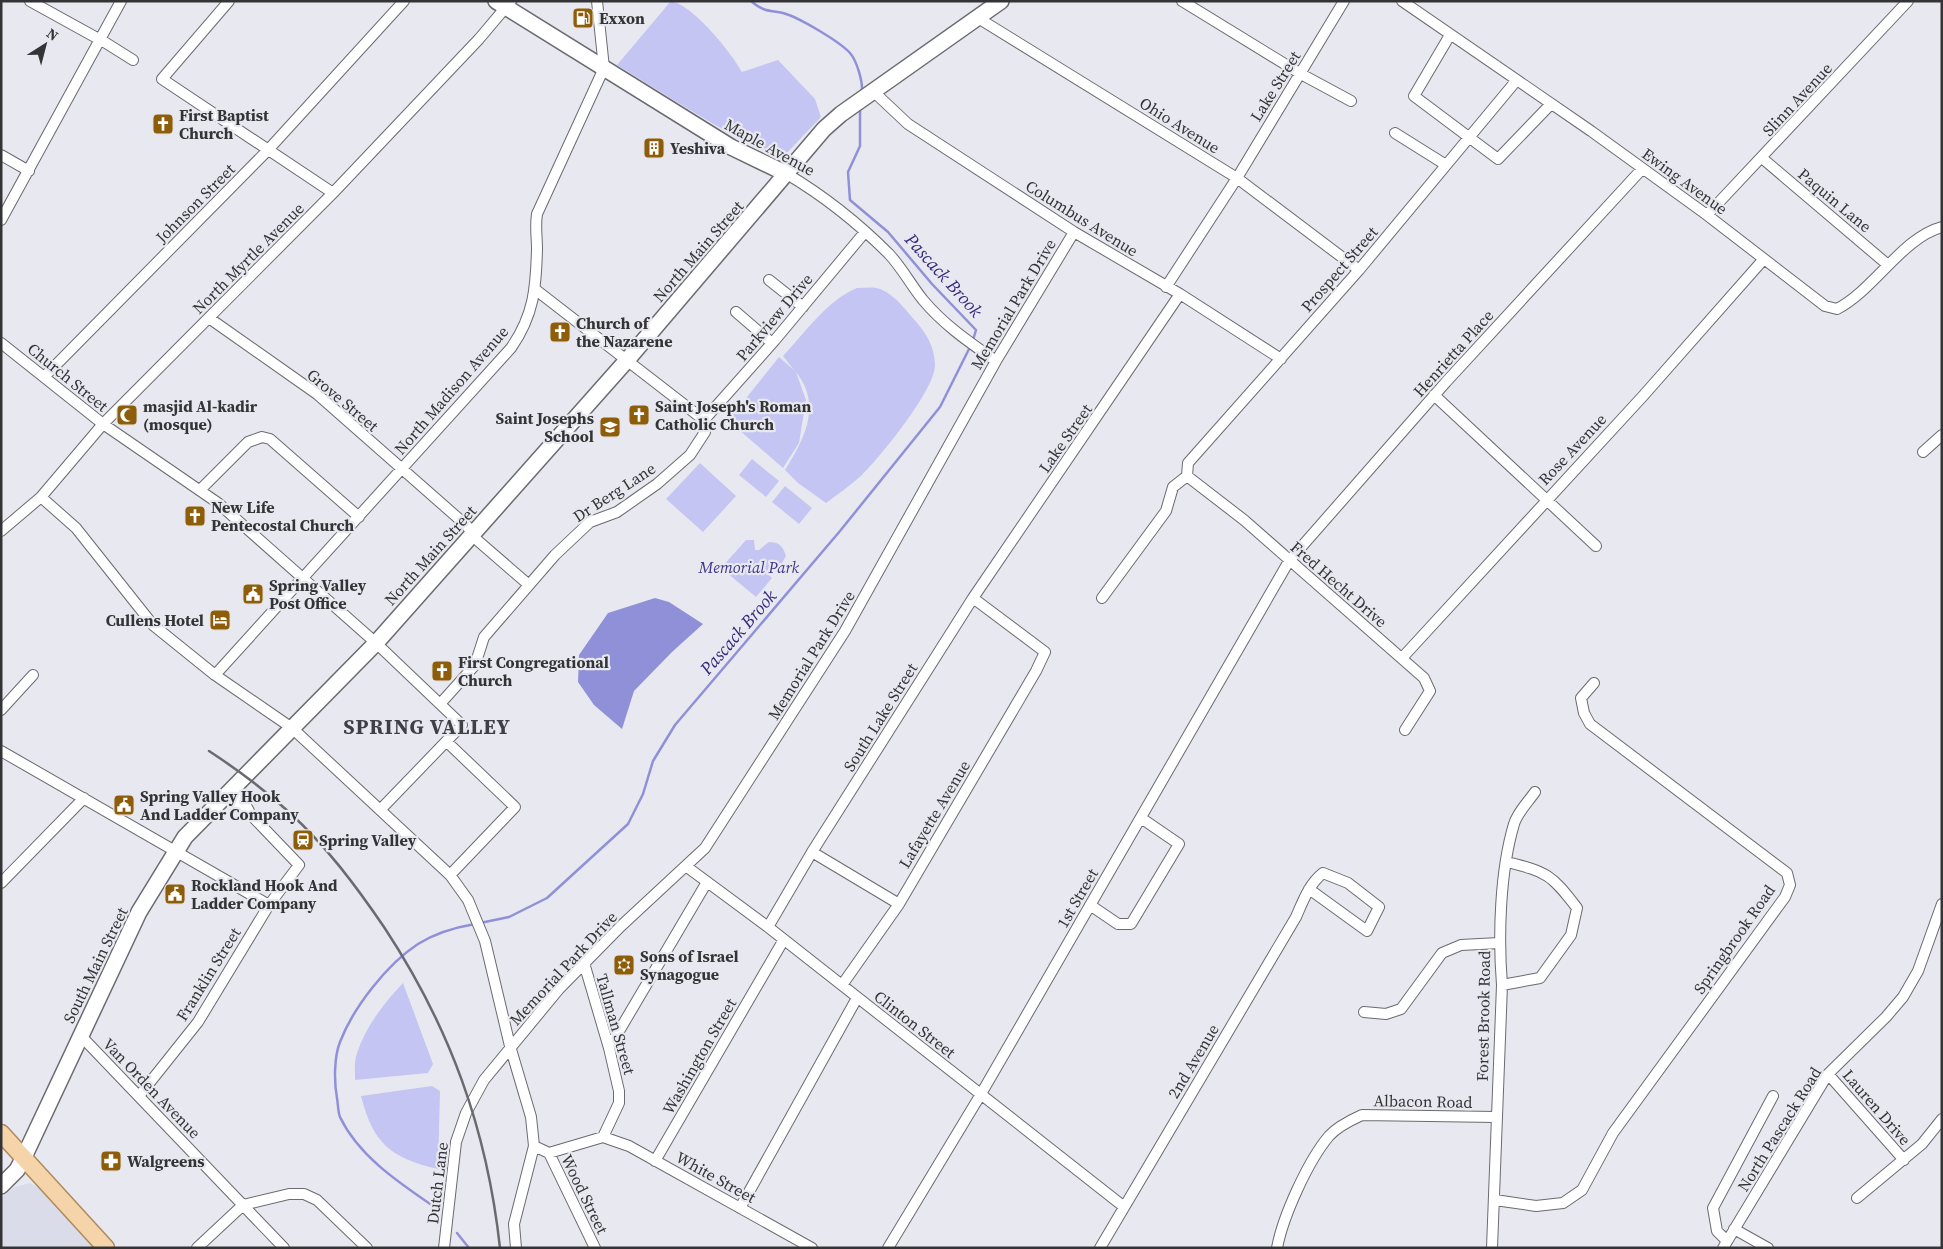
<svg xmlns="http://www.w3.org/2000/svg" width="1943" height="1249" viewBox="0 0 1943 1249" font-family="'Source Serif 4',serif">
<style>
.built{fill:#dbdce9}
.green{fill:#c4c5f2}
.water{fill:#9090d8}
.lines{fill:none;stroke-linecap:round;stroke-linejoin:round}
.stream{stroke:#9090d8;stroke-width:2.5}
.street-casing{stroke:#6a6a70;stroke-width:12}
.secondary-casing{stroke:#6a6a70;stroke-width:18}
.primary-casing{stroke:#ae8a5d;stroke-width:19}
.street{stroke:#fff;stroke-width:10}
.secondary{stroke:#fff;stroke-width:15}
.primary{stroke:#f5d4aa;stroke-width:16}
.rail{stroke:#6a6a6f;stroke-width:2.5}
.labels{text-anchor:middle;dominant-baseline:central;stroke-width:4.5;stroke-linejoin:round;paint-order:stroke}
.poi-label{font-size:16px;font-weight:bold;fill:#343437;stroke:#e8e9f0;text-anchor:start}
.street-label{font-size:16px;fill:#343437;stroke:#e8e9f0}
.park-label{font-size:16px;font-style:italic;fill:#40378b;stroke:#e8e9f0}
.water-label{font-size:18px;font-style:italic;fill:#35297c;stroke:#e8e9f0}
.district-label{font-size:21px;font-weight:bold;letter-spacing:1px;fill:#3f4045;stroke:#e8e9f0}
</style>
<rect width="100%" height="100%" fill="#e8e9f0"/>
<path class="built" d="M30,1183L41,1189L94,1248H1V1198L15,1187Z"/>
<path class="green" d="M671,1C693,5 732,53 742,72L778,60L815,99L821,117L784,156C759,156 645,82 617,65Z
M857,288C863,288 870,287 876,288C889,290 903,306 911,316C924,330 935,345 935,365C935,390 881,456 862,475C851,485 838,494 826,503L798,483L785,470C805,438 822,405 796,372L806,400L799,443L783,468L731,423V417L779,357L794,370L783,356C805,333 827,300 857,288Z
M752,459L779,481L766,497L739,475Z
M700,463L736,496L703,532L666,499Z
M785,486L812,508L799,524L772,502Z
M746,540H754L755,550H759L769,542C779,542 783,546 786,556L782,563L769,567L767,573L772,578L756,597L721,568Z
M403,983L433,1064L428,1073L355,1080C355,1072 354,1061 357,1053C366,1026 384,1003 403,983Z
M432,1086L440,1091L438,1169C391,1158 373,1144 361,1096Z"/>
<path class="water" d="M655,598L669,602L703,624L672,652L634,691L622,729L594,705L578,682L579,655L608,613Z"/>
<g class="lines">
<path class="stream" d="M751,1C764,12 768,10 783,13C798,17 839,41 850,53C857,61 863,82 862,93
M860,108V146L848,172L850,200L888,232L932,284L976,330L973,340
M480,923L509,917L547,898L628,824L643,794L653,761L675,725L840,531L940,407L971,345
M436,1208C401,1184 359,1157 340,1117C338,1112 338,1104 337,1098C334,1082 334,1057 340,1042C353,1008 387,964 418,944C434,934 457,927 475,924
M457,1233L469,1248"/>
<g class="street-casing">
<path id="street" d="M30,1L106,43L133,60
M229,1L162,79L333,193
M1182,1L1301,74L1351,101
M1402,1L1591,131L1707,215L1825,306L1837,309C1874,290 1903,237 1942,227
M978,18L1237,178L1359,270
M1450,35L1414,96L1498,159L1551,104
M874,92L908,124L1074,232L1180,294L1281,359
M1395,133L1446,165
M1,155L29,171
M1762,158L1888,265
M787,174C824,196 858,223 889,254C902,268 911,285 923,300C944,325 969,342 996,361
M1707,215L1908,1
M1,220L121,1
M769,280L803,307
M1166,287L1237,178L1344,1
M536,290L704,420
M736,312L772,343
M209,318L317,394L467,526L477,540L529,585
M1,343L103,424L218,503L376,643L462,725L381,809
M44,377L268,150L404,1
M1434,395L1596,546
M704,420L775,340L865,232
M1923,452L1942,435
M1187,476L1188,463L1359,270L1516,81
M1187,476L1244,520L1424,678L1430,691L1405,730
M200,490L248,442L262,437L270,439L359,517
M41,497L76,528L153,625L215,675L292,728L450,875L468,900L485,941L510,1046L531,1117L534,1146L514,1224L516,1248
M1,531L41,497L103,424L333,193L479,39L511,1
M1102,598L1166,511L1173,487L1187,476
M1402,658L1643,396L1763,260
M215,675L511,348C534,315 536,288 537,249C537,237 535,226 537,214L604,68L597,1
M440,704L475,665L484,637L555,555L590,522L617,512L657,484L690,455L705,432L704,420
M1,710L33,675
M447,742L515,807L450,875
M1,751L269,905
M235,785L249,811
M812,852L899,904
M687,867L768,927L1123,1206
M1,883L84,798
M1090,905L1118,924H1131L1179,844L1141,818
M768,927L812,852L973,598L1180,294
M842,985L899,904L1036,671L1045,652L973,598
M1502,985L1540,978L1571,935L1577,908C1551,874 1547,872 1507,862
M1364,1012L1386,1014L1401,1009L1442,953L1461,945L1499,943
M81,1036L284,1248
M609,1048L707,882
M1828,1074L1904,1160
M139,1096L198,1022L269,905L299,865L252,816L225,795
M603,1137L629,1146L812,1248
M534,1146L549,1153L603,1137L619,1103V1091L609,1048L584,963
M549,1153L595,1248
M655,1161L783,941
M1857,1198L1922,1144L1942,1119
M1495,1200L1536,1206L1563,1203L1582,1190L1613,1133L1785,897L1790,885L1787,873L1590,724L1584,713L1581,698L1594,683
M740,1208L857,998
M1734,1229L1768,1248
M1726,1240L1717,1231L1713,1208L1773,1096
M197,1248L243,1205L289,1194H304L317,1200L367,1248
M444,1248L456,1142L466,1113L484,1080L559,989L621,926L705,848L845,631L996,361L1074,232
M888,1248L981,1094L1289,561L1446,382L1642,169
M1100,1248L1296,917C1303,901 1309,884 1323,873L1348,883L1379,907L1367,931L1309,889
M1277,1248C1283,1216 1308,1161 1329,1136C1337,1127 1351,1120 1362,1115L1496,1117
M1492,1248L1502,985C1498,936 1500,871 1514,824C1517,813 1528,802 1535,792
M1723,1248L1828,1074L1886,1017L1903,997L1918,971L1942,904"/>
</g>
<g class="secondary-casing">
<path id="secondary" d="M496,1L731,147L787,174
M1,1186L17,1170L24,1157L139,912L185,837L376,643L628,359L824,129L841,114L1001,1"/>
</g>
<g class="primary-casing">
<path id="primary" d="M1,1133L106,1248"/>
</g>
<use href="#street" class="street"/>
<use href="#secondary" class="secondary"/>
<use href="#primary" class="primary"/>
<path class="rail" d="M209,751C238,770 265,790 290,813C327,847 356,886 384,927C450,1027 487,1129 500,1248"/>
</g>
<defs>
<g id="fuel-square" transform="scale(1.125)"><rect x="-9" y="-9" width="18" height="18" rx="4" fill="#8e5d09" stroke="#e8e9f0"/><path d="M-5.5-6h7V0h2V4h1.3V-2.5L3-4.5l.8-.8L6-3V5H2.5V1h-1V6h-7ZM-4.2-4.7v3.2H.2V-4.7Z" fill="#fff"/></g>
<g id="church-square" transform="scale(1.125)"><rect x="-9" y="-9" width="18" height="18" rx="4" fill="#8e5d09" stroke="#e8e9f0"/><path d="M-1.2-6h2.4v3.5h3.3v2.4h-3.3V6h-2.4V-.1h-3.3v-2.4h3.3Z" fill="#fff"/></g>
<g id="building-square" transform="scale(1.125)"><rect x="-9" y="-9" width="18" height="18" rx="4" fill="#8e5d09" stroke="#e8e9f0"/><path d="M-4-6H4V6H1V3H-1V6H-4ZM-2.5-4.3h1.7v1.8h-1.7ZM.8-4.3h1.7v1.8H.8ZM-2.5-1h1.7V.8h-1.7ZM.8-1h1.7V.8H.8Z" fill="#fff"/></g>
<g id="mosque-square" transform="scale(1.125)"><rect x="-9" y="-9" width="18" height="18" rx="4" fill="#8e5d09" stroke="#e8e9f0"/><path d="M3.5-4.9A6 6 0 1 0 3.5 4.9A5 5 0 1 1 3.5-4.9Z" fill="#fff"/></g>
<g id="school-square" transform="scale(1.125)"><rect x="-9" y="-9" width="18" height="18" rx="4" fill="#8e5d09" stroke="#e8e9f0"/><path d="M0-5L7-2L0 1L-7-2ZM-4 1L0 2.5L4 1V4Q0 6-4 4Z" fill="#fff"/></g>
<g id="civic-square" transform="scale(1.125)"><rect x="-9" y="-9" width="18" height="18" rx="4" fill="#8e5d09" stroke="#e8e9f0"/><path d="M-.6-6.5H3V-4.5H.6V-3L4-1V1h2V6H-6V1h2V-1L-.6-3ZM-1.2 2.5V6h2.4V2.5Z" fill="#fff"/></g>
<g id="hotel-square" transform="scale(1.125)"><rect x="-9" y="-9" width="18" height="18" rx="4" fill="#8e5d09" stroke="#e8e9f0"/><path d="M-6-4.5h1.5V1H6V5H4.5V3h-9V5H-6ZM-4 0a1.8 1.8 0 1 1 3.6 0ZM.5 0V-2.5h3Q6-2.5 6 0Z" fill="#fff"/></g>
<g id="station-square" transform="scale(1.125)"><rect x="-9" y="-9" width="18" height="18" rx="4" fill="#8e5d09" stroke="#e8e9f0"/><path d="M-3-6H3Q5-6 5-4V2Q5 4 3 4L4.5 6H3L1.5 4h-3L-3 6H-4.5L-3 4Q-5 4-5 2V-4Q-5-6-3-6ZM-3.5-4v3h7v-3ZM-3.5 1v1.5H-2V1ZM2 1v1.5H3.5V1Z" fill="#fff"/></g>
<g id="synagogue-square" transform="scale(1.125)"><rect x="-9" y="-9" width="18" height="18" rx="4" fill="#8e5d09" stroke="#e8e9f0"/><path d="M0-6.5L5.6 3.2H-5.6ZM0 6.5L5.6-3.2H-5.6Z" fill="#fff"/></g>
<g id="pharmacy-square" transform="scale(1.125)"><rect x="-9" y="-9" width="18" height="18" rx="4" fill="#8e5d09" stroke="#e8e9f0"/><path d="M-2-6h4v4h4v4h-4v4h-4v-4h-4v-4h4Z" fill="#fff"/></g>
</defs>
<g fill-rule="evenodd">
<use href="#fuel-square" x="583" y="18"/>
<use href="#church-square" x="163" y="124"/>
<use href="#building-square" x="654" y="148"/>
<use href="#church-square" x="560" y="332"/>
<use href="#mosque-square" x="127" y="415"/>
<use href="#church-square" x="639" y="415"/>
<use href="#school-square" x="610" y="427"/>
<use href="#church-square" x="195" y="516"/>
<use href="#civic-square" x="253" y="594"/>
<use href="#hotel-square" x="220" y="620"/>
<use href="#church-square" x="442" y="671"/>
<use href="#civic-square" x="124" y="805"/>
<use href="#station-square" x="303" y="840"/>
<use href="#civic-square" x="175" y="894"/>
<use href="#synagogue-square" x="624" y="965"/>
<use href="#pharmacy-square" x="111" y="1161"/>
</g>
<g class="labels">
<g class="poi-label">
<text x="599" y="18">Exxon</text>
<text x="179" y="115">First Baptist<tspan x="179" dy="18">Church</tspan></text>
<text x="670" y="148">Yeshiva</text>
<text x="576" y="323">Church of<tspan x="576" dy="18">the Nazarene</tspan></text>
<text x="143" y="406">masjid Al-kadir<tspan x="143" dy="18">(mosque)</tspan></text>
<text x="655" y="406">Saint Joseph's Roman<tspan x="655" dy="18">Catholic Church</tspan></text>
<text x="594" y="418" text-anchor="end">Saint Josephs<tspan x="594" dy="18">School</tspan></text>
<text x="211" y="507">New Life<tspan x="211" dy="18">Pentecostal Church</tspan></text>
<text x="269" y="585">Spring Valley<tspan x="269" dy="18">Post Office</tspan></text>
<text x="204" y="620" text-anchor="end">Cullens Hotel</text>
<text x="458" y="662">First Congregational<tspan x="458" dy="18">Church</tspan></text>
<text x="140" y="796">Spring Valley Hook<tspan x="140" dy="18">And Ladder Company</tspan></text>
<text x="319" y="840">Spring Valley</text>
<text x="191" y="885">Rockland Hook And<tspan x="191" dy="18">Ladder Company</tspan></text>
<text x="640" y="956">Sons of Israel<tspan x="640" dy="18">Synagogue</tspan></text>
<text x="127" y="1161">Walgreens</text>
</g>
<g class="street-label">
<text transform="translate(1275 86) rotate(-58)">Lake Street</text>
<text transform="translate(1797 99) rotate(-47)">Slinn Avenue</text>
<text transform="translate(1180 125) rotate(32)">Ohio Avenue</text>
<text transform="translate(770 147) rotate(29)">Maple Avenue</text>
<text transform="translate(1685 181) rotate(36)">Ewing Avenue</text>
<text transform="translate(1835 200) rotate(40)">Paquin Lane</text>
<text transform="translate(195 203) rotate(-45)">Johnson Street</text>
<text transform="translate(1082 218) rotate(32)">Columbus Avenue</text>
<text transform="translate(698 251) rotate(-49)">North Main Street</text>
<text transform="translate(248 258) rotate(-45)">North Myrtle Avenue</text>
<text transform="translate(1339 269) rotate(-49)">Prospect Street</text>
<text transform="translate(1013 304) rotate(-59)">Memorial Park Drive</text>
<text transform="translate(774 317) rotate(-50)">Parkview Drive</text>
<text transform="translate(1453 353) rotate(-48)">Henrietta Place</text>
<text transform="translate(68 377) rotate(39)">Church Street</text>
<text transform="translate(451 390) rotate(-49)">North Madison Avenue</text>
<text transform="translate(343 400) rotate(40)">Grove Street</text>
<text transform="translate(1065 438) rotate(-55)">Lake Street</text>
<text transform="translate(1572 449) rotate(-47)">Rose Avenue</text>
<text transform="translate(614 492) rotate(-33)">Dr Berg Lane</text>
<text transform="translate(430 555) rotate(-48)">North Main Street</text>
<text transform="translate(1339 584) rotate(41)">Fred Hecht Drive</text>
<text transform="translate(811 655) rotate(-58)">Memorial Park Drive</text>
<text transform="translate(880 717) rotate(-58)">South Lake Street</text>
<text transform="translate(934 814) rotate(-59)">Lafayette Avenue</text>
<text transform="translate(1077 898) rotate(-60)">1st Street</text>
<text transform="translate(1734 939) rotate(-55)">Springbrook Road</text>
<text transform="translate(95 965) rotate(-64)">South Main Street</text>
<text transform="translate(563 968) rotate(-47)">Memorial Park Drive</text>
<text transform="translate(208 974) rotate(-58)">Franklin Street</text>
<text transform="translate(1483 1016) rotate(-89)">Forest Brook Road</text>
<text transform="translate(616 1024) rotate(74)">Tallman Street</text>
<text transform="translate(915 1024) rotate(38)">Clinton Street</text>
<text transform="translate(699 1056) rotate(-60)">Washington Street</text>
<text transform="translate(1193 1061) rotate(-59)">2nd Avenue</text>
<text transform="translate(152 1088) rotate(46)">Van Orden Avenue</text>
<text transform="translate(1423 1101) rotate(1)">Albacon Road</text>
<text transform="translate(1877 1107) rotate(49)">Lauren Drive</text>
<text transform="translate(1779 1129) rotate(-58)">North Pascack Road</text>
<text transform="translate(716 1177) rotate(29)">White Street</text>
<text transform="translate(437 1183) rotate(-83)">Dutch Lane</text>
<text transform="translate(585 1194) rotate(64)">Wood Street</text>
</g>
<g class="park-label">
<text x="749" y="567">Memorial Park</text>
</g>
<g class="water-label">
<text transform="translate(944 275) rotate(48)">Pascack Brook</text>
<text transform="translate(738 632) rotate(-49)">Pascack Brook</text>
</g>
<g class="district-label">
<text x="427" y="726">SPRING VALLEY</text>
</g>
</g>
<rect width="1943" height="1249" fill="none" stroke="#343437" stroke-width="5"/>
<g transform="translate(45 45) rotate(36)" stroke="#e8e9f0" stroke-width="4" paint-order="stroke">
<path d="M0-4L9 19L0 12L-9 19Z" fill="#343437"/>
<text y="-8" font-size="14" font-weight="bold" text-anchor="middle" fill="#343437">N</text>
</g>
</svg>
